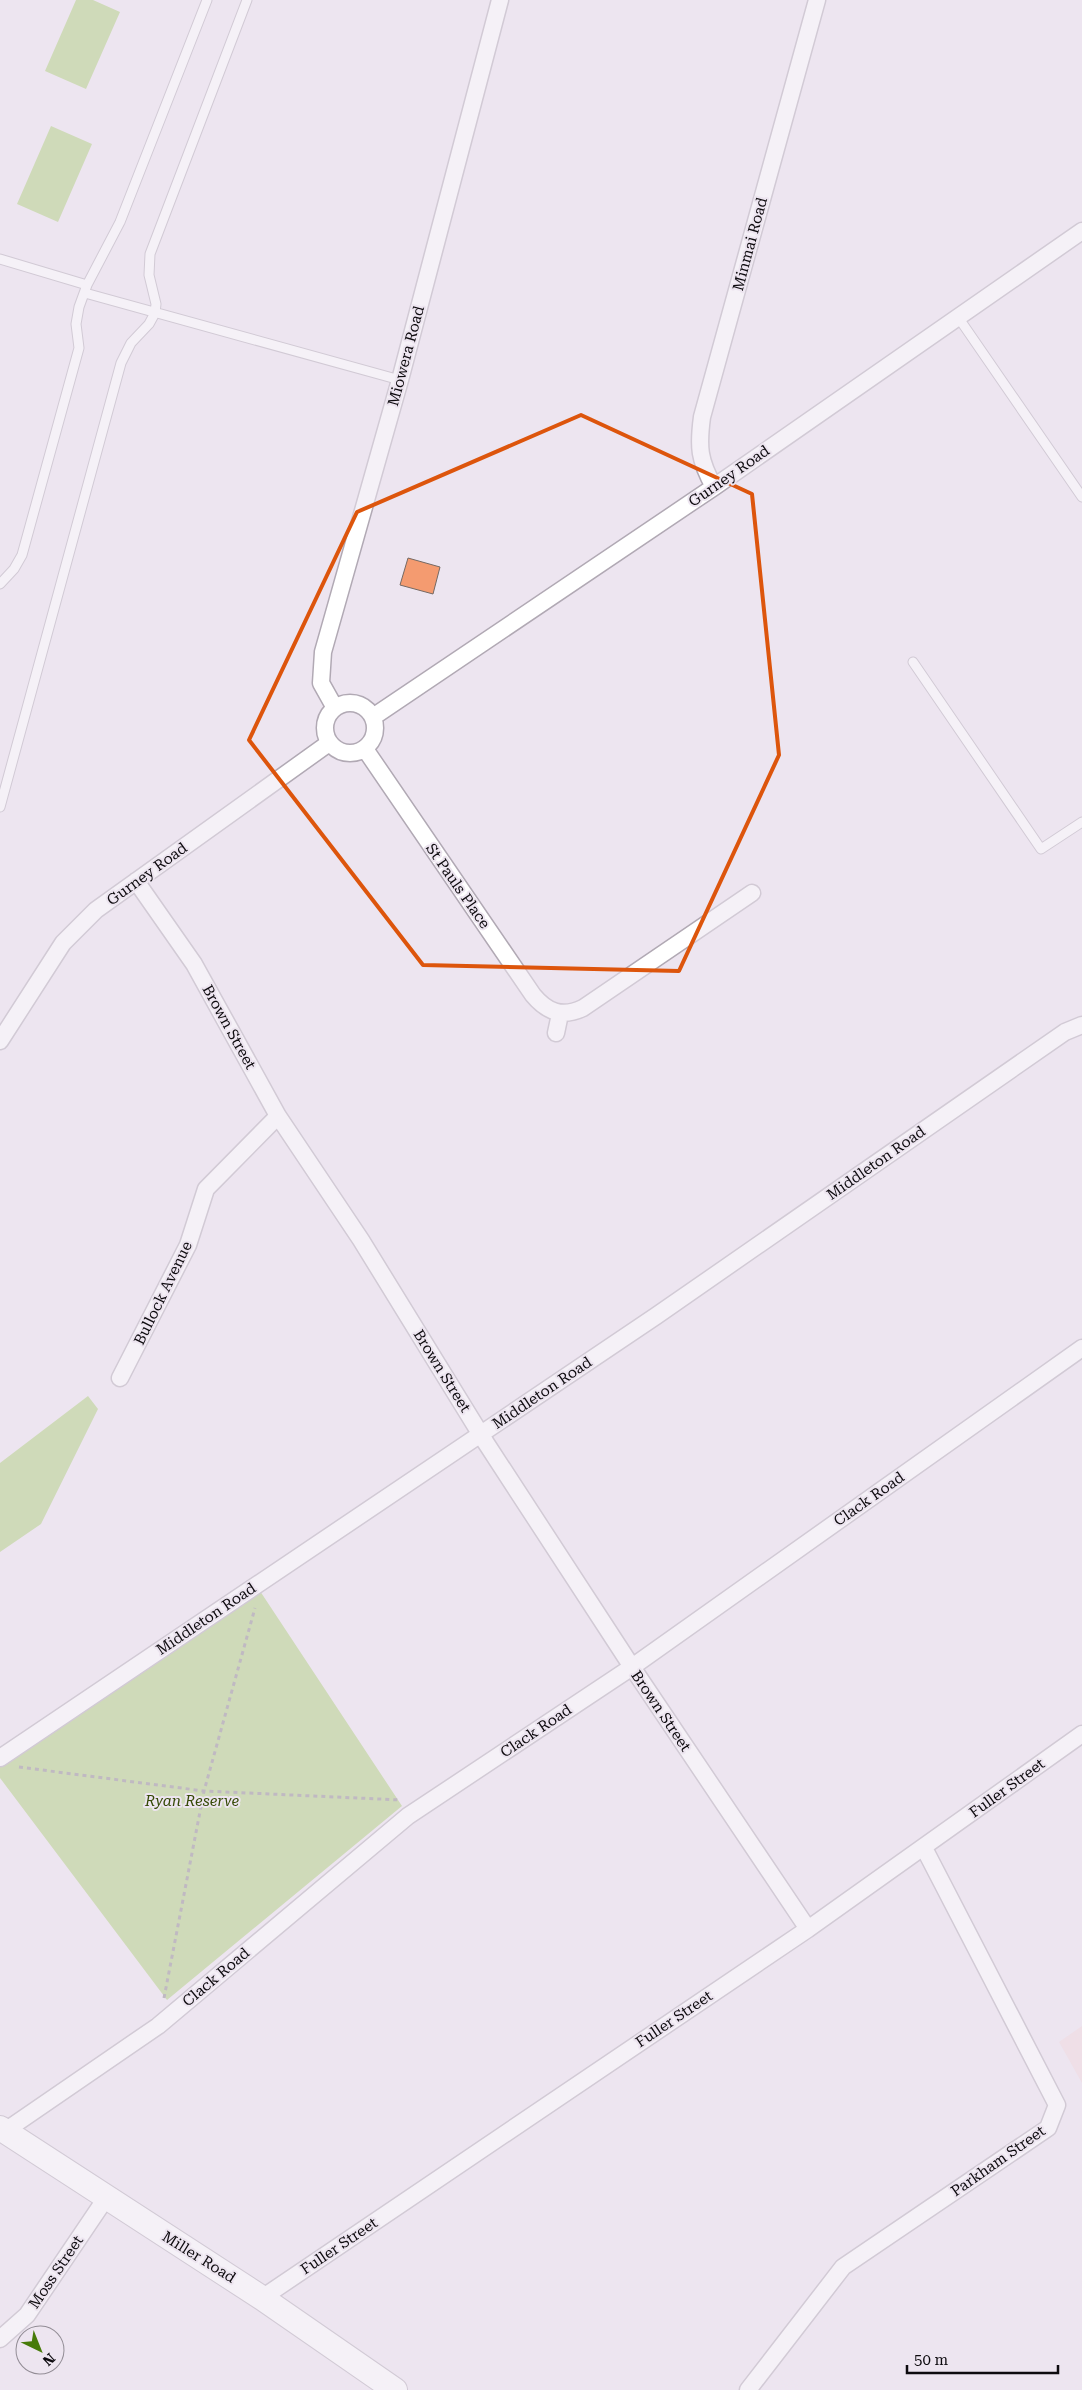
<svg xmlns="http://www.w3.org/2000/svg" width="1082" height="2390" viewBox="0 0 1082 2390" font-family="'Roboto Serif',serif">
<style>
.education{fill:#f1d7db}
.green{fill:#accc76}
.building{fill:#f49b70;stroke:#756963}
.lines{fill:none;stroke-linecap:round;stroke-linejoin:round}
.lane-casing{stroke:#b1a9b4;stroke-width:11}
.street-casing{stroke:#b1a9b4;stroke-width:19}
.secondary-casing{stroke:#b1a9b4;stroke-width:26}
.path{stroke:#89848b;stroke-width:3;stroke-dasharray:4 4;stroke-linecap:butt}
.lane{stroke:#fff;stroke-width:9}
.street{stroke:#fff;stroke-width:16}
.secondary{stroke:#fff;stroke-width:24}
.marked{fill:none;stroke:#dd550c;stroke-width:4;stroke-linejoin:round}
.labels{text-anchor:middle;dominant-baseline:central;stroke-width:4;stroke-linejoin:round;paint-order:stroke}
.street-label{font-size:15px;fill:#0d0a0e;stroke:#ede5f0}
.park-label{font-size:15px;font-style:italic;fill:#354905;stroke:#ede5f0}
</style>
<rect width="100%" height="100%" fill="#ede5f0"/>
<path class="education" d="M1082,2026V2083L1059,2042Z"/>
<path class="green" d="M76,0H93L120,12L86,89L45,71Z
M51,126L92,144L58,222L17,204Z
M88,1396L98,1409L41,1524L0,1552V1463Z
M260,1591L402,1806L167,2000L0,1778V1764Z"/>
<path class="building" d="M408,558L440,567L433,594L400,585Z"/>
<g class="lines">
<g class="lane-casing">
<path id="lane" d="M0,259L87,285
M85,293L400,380
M958,317L1082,497
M0,584L14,569L22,555L79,348L76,324L79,307L87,285L120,222L207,0
M913,662L1041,849L1082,822
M0,807L121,363L131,343L149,324L155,313L156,304L149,275L150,254L247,0"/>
</g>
<g class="street-casing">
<path id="street" d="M714,487C699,460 698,447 702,417L817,0
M325 728a25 25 0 1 1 50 0a25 25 0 1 1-50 0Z
M335,708L321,683L323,652L400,380L500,0
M373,717L714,487L1082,231
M365,749L533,995C547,1012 562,1018 583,1008L752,893
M136,881L194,964L278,1116L361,1240L486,1443L632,1667L808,1929
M556,1033L560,1014
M0,1041L63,943L96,910L329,743
M120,1378L188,1245L206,1189L278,1116
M0,1758L656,1316L1065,1032L1082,1025
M5,2131L158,2026L408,1816L632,1667L1082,1348
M262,2298L808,1929L1082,1734
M0,2339L27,2315L106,2198
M748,2390L843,2267L1048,2128L1057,2105L924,1848"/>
</g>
<g class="secondary-casing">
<path id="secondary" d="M0,2128L262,2298L395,2390"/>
</g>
<path class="path" d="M19,1767L204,1791L401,1800
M164,1998L204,1791L255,1608"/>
<use href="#lane" class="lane"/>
<use href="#street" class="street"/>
<use href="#secondary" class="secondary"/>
</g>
<path d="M0 0H1082V2390H0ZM581,415L752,494L779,755L679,971L423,965L249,740L357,512Z" fill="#ede5f0" fill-opacity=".55" fill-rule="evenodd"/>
<path class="marked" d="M581,415L752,494L779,755L679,971L423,965L249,740L357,512Z"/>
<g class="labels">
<g class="street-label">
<text transform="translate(750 244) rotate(-75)">Minmai Road</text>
<text transform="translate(406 356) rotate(-75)">Miowera Road</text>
<text transform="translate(729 476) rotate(-35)">Gurney Road</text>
<text transform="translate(147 874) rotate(-36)">Gurney Road</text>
<text transform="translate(458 886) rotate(55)">St Pauls Place</text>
<text transform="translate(229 1027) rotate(61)">Brown Street</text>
<text transform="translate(876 1163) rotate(-35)">Middleton Road</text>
<text transform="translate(163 1293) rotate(-64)">Bullock Avenue</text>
<text transform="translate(442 1371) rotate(58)">Brown Street</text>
<text transform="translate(542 1393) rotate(-34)">Middleton Road</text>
<text transform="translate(869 1499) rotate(-35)">Clack Road</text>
<text transform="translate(206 1619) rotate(-34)">Middleton Road</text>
<text transform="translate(661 1711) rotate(56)">Brown Street</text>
<text transform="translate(536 1731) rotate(-34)">Clack Road</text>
<text transform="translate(1007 1788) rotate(-36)">Fuller Street</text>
<text transform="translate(216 1977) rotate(-40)">Clack Road</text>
<text transform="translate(674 2019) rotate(-34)">Fuller Street</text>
<text transform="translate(998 2161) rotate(-35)">Parkham Street</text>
<text transform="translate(339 2246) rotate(-34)">Fuller Street</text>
<text transform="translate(199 2257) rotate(32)">Miller Road</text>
<text transform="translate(56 2272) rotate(-56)">Moss Street</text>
</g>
<g class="park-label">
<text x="192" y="1801">Ryan Reserve</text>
</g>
</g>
<g transform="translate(40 2350) rotate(137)"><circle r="24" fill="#ede5f0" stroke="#938d96"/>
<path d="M0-4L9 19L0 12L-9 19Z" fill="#477b09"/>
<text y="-8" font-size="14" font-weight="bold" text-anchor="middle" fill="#0d0a0e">N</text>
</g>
<path d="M907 2365v8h151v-8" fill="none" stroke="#0d0a0e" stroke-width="2.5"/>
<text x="914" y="2365" font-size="15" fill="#0d0a0e" stroke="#ede5f0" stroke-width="4" paint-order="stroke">50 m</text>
</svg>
